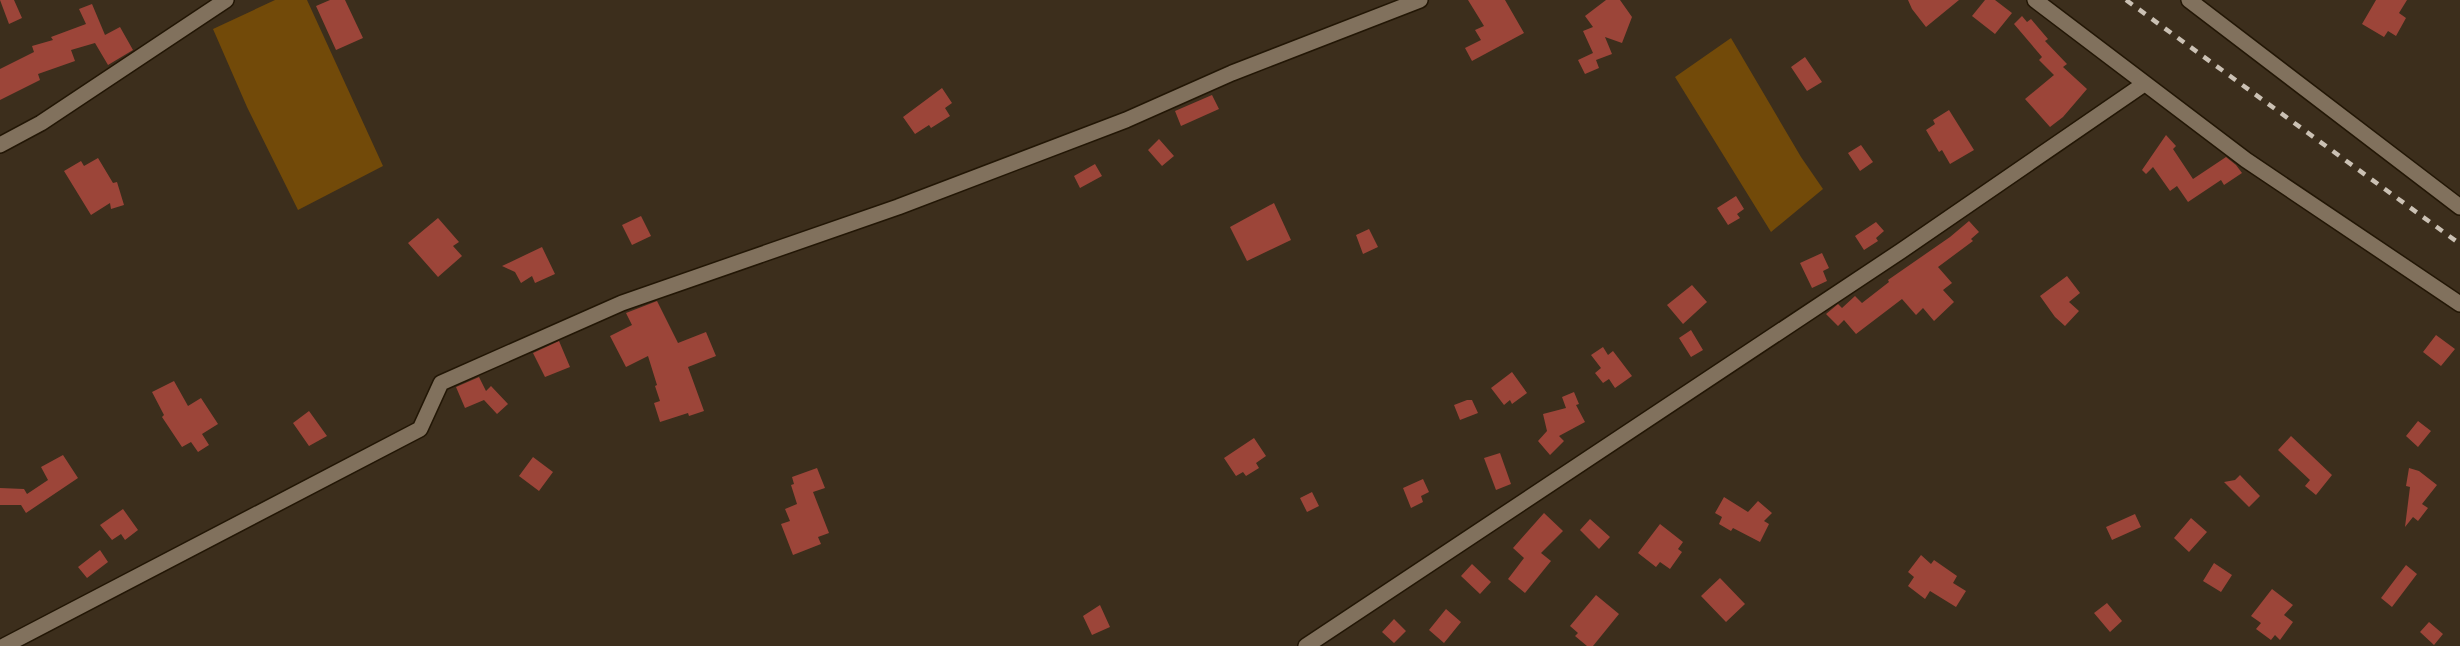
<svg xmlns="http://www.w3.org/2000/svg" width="2460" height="646" viewBox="0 0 2460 646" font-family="'Crimson Pro',serif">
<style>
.green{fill:#724a09}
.building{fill:#9c4539}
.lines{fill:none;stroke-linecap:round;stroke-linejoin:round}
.minor-casing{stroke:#221605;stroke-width:18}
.minor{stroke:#81715d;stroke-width:15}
.rail{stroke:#cbc1b4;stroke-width:4.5;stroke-dasharray:8 8;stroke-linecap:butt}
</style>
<rect width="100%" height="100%" fill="#3c2e1c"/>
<path class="green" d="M275,0H307L383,166L298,210L247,107L213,29Z
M1731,38L1801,157L1823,189L1771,232L1675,77Z"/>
<path class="building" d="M0,0H14L22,18L9,24Z
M330,0H345L363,38L336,50L316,6Z
M1468,0H1505L1524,33L1472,61L1465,48L1481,40L1475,30L1484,26Z
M1606,0H1620L1632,17L1622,43L1605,37L1612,54L1596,60L1599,68L1585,74L1578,60L1593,53L1583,31L1593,27L1585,16Z
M1908,0H1959L1926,27L1912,9Z
M1985,0H1995L2012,13L1995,34L1972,16Z
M2376,0H2407L2399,13L2406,18L2396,36L2388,31L2384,37L2362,24Z
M92,4L105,35L120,27L133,50L108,65L95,43L71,50L75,61L38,74L40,80L0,100V69L34,52L32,46L53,40L51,37L86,24L79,9Z
M2022,16L2027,22L2031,19L2048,39L2045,41L2067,64L2063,67L2087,89L2063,117L2050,127L2025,99L2054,75L2039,60L2042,57L2014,24Z
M1805,57L1822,82L1807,91L1791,67Z
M942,88L952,103L945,108L950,116L931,128L929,125L915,134L903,117Z
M1212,95L1219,109L1181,126L1175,111Z
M1949,110L1974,150L1950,164L1942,150L1939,152L1926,130L1935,124L1933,120Z
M2166,135L2176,146L2173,149L2193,179L2226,157L2236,165L2242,173L2224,185L2221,180L2188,202L2177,186L2170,191L2153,167L2146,174L2142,170Z
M1159,139L1174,156L1162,166L1148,150Z
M1861,145L1873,162L1860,171L1848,153Z
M98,158L113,183L117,182L124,205L111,209L110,203L91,215L64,171L81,161L84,166Z
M1095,164L1102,176L1080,188L1074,176Z
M1736,196L1744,209L1737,214L1740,218L1728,225L1717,208Z
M1274,203L1291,240L1247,261L1230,227Z
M641,216L651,236L632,245L622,225Z
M438,218L459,242L453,246L462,256L438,277L408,243Z
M1969,221L1979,232L1971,239L1973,241L1938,267L1952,283L1943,290L1954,302L1934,321L1923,308L1916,315L1902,299L1856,334L1844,320L1838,326L1826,314L1838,304L1842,308L1855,296L1862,303L1889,282L1888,280L1950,237Z
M1876,222L1884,231L1876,238L1878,241L1864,250L1855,236Z
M1369,229L1378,247L1363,254L1356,235Z
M542,247L555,274L535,283L532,276L521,283L515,272L502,266Z
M1822,253L1829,268L1823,271L1827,281L1812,288L1800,263Z
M2067,276L2080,293L2069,302L2079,311L2065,326L2055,317L2040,296Z
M1692,285L1707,302L1683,324L1667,305Z
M657,301L678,343L706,332L716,356L688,367L704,411L689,416L688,413L660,422L654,403L660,401L655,386L657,385L648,356L626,367L610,336L632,325L626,313Z
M1691,330L1703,350L1691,357L1679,338Z
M2436,335L2455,349L2441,366L2423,352Z
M559,341L570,367L545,377L533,353Z
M1603,347L1608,355L1613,351L1632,376L1615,388L1609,379L1603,383L1595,373L1601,368L1591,355Z
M1512,372L1527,393L1512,404L1510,400L1504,405L1491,388Z
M479,377L486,391L491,386L508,404L497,414L484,400L465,408L456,387Z
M174,381L188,406L201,398L218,424L202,434L209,445L198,452L191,442L182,447L162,417L164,415L152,392Z
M1574,392L1579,404L1576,405L1585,422L1559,436L1564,441L1550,455L1538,441L1547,431L1543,414L1566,408L1562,397Z
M1467,400H1472L1478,413L1460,420L1454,405Z
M309,411L327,436L309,446L293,423Z
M2418,421L2431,431L2418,447L2406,436Z
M2291,436L2332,475L2316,495L2305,486L2310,480L2278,450Z
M1254,438L1266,456L1256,463L1259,468L1246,476L1243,472L1236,476L1224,458Z
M1500,453L1511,484L1496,490L1484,458Z
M63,455L78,478L26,513L21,505H0V488L24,489L27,494L48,480L41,467Z
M533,457L553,472L539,491L519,476Z
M817,468L825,488L813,492L829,533L818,537L821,544L793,555L781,524L790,521L785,509L797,504L791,485L794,484L792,477Z
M2409,468L2419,471L2437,485L2422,504L2428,508L2418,521L2413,517L2405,527L2410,487L2406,486Z
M2240,475L2260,496L2249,507L2224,482L2235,480Z
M1423,479L1429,492L1421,496L1423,502L1411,508L1403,488Z
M1312,492L1319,506L1307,512L1300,498Z
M1724,497L1748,512L1758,501L1772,513L1764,521L1769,524L1760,542L1733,528L1731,531L1719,524L1722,517L1715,513Z
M123,509L138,530L125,540L121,534L112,540L100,525Z
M1544,513L1563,531L1541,553L1551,561L1525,593L1508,579L1524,558L1513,548Z
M2135,514L2141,527L2112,540L2106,527Z
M2191,518L2207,532L2189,552L2174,538Z
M1590,519L1610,537L1599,549L1580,530Z
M1660,524L1683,542L1678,549L1682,552L1670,569L1660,562L1656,567L1638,553Z
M100,550L108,562L87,578L78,567Z
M1921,555L1931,564L1934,560L1957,576L1953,583L1966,591L1956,607L1930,591L1925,599L1908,586L1914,577L1908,572Z
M2214,563L2232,575L2221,592L2203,581Z
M1472,564L1491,582L1480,594L1461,576Z
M2406,565L2417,574L2392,607L2381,598Z
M1720,578L1745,604L1726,622L1701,596Z
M2272,589L2293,605L2284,615L2293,622L2280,640L2275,635L2271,640L2256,629L2261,623L2251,616Z
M1596,595L1619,614L1593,646H1587L1575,636L1578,633L1570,626Z
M2107,603L2122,621L2110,632L2094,613Z
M1100,605L1110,627L1092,635L1083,616Z
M1446,609L1461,622L1444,643L1429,630Z
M1394,619L1406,631L1394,643L1382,632Z
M2429,622L2443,634L2434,645L2420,632Z"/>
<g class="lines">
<g class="minor-casing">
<path id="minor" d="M2035,0L2246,160L2460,304
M2189,0L2460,207
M0,145L41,123L226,0
M4,646L420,429L441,383L622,303L898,207L1126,120L1232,73L1420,0
M1306,646L1901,251L2144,84"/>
</g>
<use href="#minor" class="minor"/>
<path class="rail" d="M2126,0L2460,244"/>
</g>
</svg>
